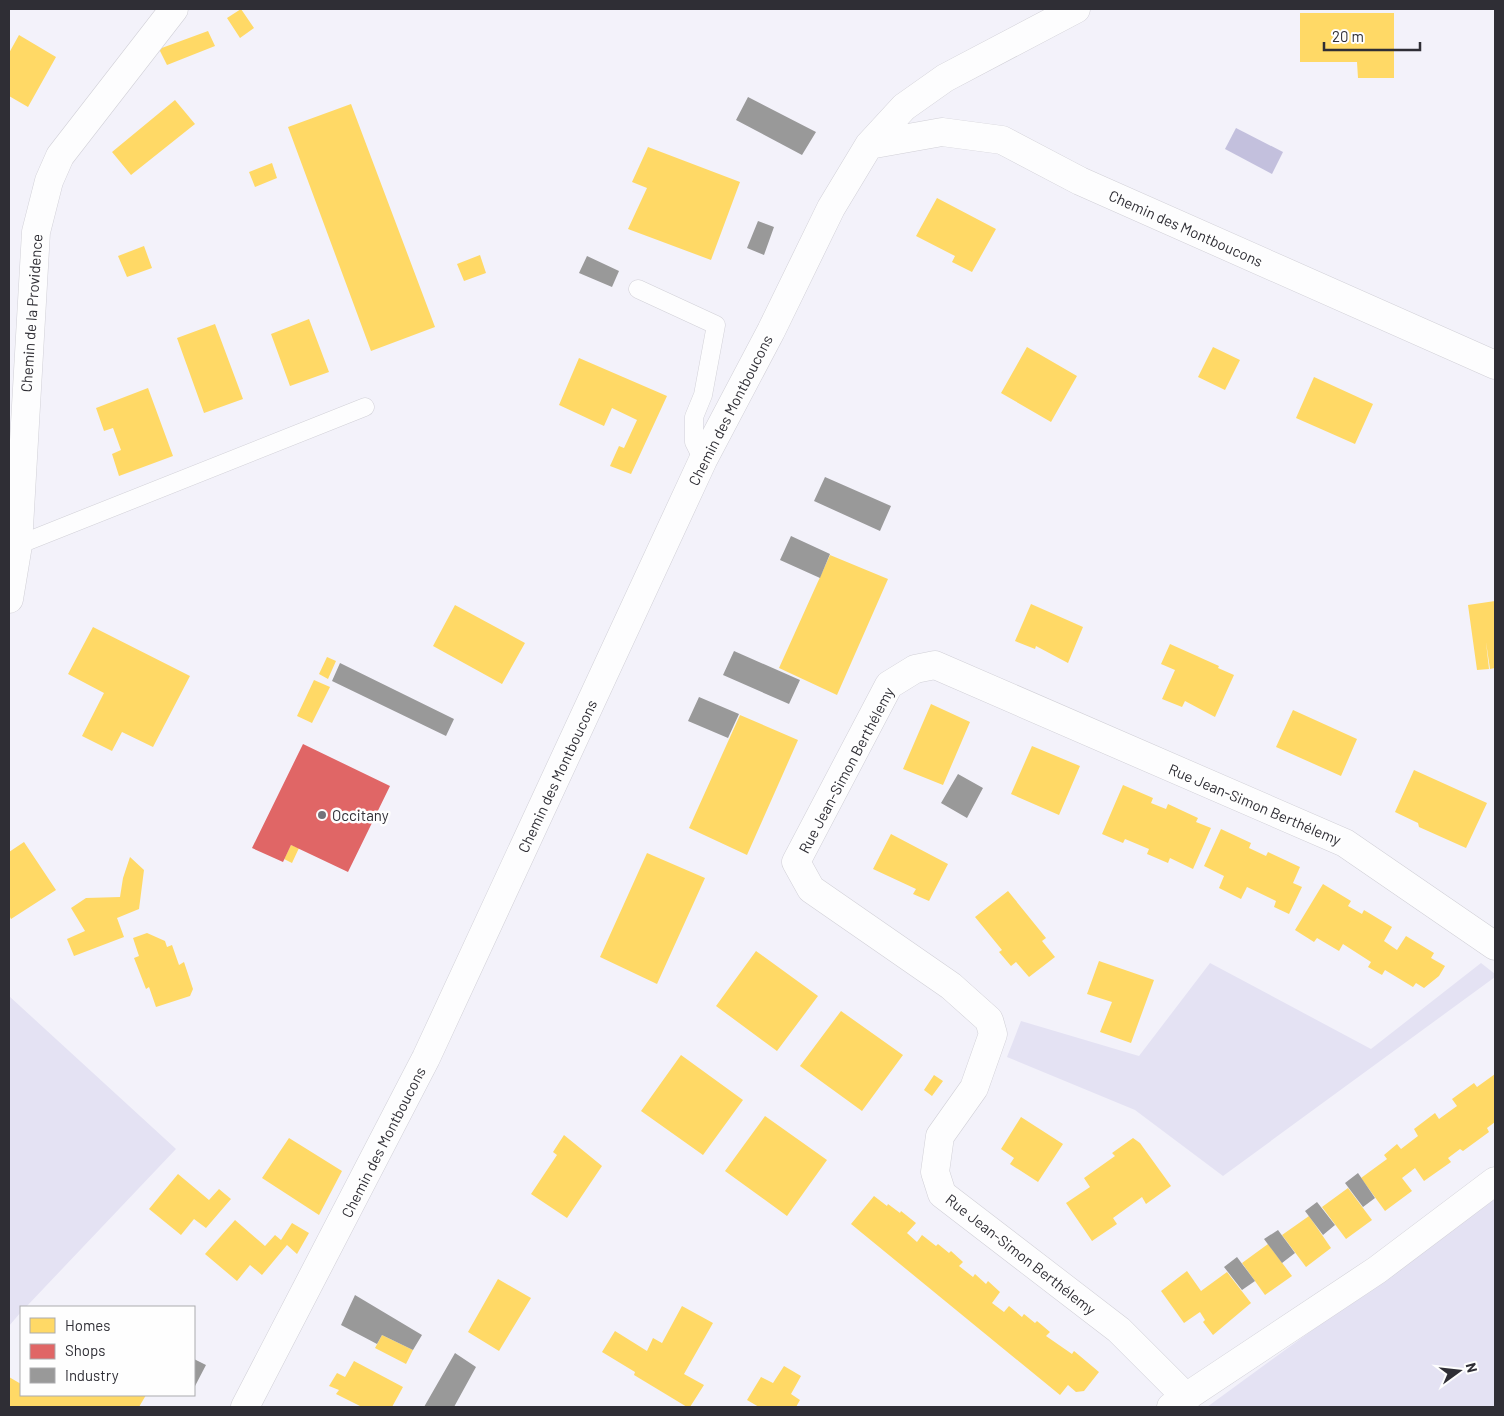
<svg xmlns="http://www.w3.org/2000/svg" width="1504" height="1416" viewBox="0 0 1504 1416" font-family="Barlow,sans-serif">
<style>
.green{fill:#e4e2f3}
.water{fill:#c3c0dd}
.homes{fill:#ffd966}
.shops{fill:#e06666}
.industry{fill:#999}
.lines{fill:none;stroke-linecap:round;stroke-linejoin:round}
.lane-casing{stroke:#d1d0d7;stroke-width:19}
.street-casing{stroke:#d1d0d7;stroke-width:29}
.lane{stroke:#fdfdfe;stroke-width:18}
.street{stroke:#fdfdfe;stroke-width:28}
.poi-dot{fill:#74737a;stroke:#fefefe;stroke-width:2}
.labels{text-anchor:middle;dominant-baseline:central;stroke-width:5;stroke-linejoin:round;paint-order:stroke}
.street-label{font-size:15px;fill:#2f2e35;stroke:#fefefe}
.poi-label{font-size:15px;fill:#2f2e35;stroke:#fefefe;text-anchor:start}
</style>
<rect width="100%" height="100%" fill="#f3f2fa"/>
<path class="green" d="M1210,963L1371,1049L1481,963L1495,974V977L1223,1176L1135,1110L1007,1057L1021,1021L1139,1056Z
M9,996L176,1149L26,1307H21V1312L9,1326Z
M1495,1197V1407H1207Z"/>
<path class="water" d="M1236,128L1283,152L1272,174L1225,149Z"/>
<path class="homes" d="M241,9L254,28L240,38L227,18Z
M1300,13H1394V78H1358L1357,62H1300Z
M208,31L215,46L167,65L159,49Z
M19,35L56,57L28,107L9,96V53Z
M175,100L195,124L131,175L112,152Z
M351,104L435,327L371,351L288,127Z
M648,147L740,182L711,260L628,229L647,188L632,182Z
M272,163L277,178L255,187L249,172Z
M937,198L996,229L972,272L952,262L955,256L916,236Z
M144,246L152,268L127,277L118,256Z
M480,255L486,273L464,281L457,264Z
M309,319L329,372L290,386L271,334Z
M215,324L243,399L204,413L177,338Z
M1027,347L1077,376L1051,422L1001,393Z
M1213,347L1240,360L1225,390L1198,377Z
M579,358L667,396L631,474L610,466L619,446L624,448L637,420L612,408L604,426L559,405Z
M1314,377L1373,404L1355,444L1296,418Z
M148,388L173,456L119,476L112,454L121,450L113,428L104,431L96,408Z
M830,555L888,579L837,695L779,668Z
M1495,601V668L1490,669L1486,642L1489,669L1477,670L1468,605Z
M1031,604L1083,627L1068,663L1036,646L1035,649L1015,641Z
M455,605L525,643L502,684L433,646Z
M93,627L190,676L153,747L122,732L112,751L82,736L104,693L68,674Z
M1170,644L1219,666L1218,668L1234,675L1215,717L1185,701L1182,707L1162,699L1175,670L1161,664Z
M327,657L336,661L328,679L319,674Z
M314,680L330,687L312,723L297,716Z
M931,704L970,722L943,785L903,769Z
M1293,710L1357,739L1341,776L1276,747Z
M740,715L798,740L747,855L689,828Z
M1032,746L1080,766L1059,815L1011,794Z
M1414,770L1487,803L1466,848L1419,827L1418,823L1395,812Z
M1123,785L1153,798L1151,803L1166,809L1168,804L1198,818L1196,822L1211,828L1193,869L1170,858L1168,863L1147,854L1149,849L1125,839L1123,843L1102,834Z
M1221,829L1251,843L1249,848L1266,856L1268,852L1300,867L1293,883L1302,887L1289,914L1274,907L1276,901L1247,887L1241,899L1219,888L1224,876L1204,866Z
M891,834L948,864L929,901L913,894L916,889L873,869Z
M24,842L56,890L11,919L9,915V852Z
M291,845L299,848L292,863L284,859Z
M647,853L705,878L657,984L600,957Z
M130,857L144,870L139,909L117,918L124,937L74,956L67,939L85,931L71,908L86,898L120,897L123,878Z
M1323,884L1351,901L1348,906L1362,914L1364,910L1392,927L1384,941L1397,950L1406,936L1434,953L1431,958L1445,966L1439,976L1424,988L1416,983L1413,987L1385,970L1382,975L1368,967L1371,962L1343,944L1339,951L1317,938L1314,942L1295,930Z
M1008,891L1046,938L1042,941L1055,957L1029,977L1016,962L1011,966L999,952L1002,950L975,917Z
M147,933L165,941L167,947L172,945L179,965L184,962L193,989L190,996L156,1007L149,987L146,989L134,958L139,956L133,938Z
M756,951L818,996L777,1051L716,1006Z
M1099,961L1154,980L1131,1043L1100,1032L1112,1002L1087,994Z
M841,1011L903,1055L862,1111L800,1066Z
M681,1055L743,1100L703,1155L641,1111Z
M1495,1074V1122L1487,1128L1489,1132L1463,1151L1460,1149L1448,1158L1451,1162L1424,1181L1415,1168L1402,1178L1412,1191L1385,1211L1361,1178L1387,1159L1384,1155L1397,1144L1401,1149L1418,1136L1414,1129L1435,1113L1439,1119L1457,1106L1452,1099L1474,1083L1477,1087Z
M934,1075L943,1081L932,1096L924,1090Z
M765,1116L827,1160L787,1216L725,1171Z
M1021,1117L1063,1144L1038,1182L1010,1164L1014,1158L1001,1149Z
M564,1135L602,1166L567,1218L531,1194L557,1155L553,1152Z
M289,1138L342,1171L319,1215L262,1178Z
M1133,1138L1140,1143L1171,1186L1146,1204L1142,1197L1113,1218L1117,1224L1092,1241L1066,1203L1090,1187L1084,1178L1115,1156L1112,1153Z
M178,1174L209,1200L219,1189L231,1199L206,1228L194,1219L181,1235L149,1209Z
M1348,1188L1372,1220L1346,1239L1322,1207Z
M874,1196L887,1206L888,1204L900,1213L901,1211L916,1223L907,1233L917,1242L922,1235L936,1246L938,1244L949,1253L951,1251L963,1262L959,1266L973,1277L975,1274L986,1284L988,1281L1000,1292L992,1303L1004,1312L1009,1306L1022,1317L1024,1314L1035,1323L1037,1321L1050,1332L1046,1336L1072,1354L1074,1351L1099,1372L1084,1391L1076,1392L1068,1385L1060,1395L851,1224Z
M1309,1216L1331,1248L1306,1267L1282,1235Z
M235,1220L265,1246L275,1235L281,1240L292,1223L309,1233L297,1254L287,1245L262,1275L250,1265L237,1281L205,1254Z
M1268,1244L1292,1276L1265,1295L1242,1263Z
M1187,1271L1201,1291L1227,1272L1251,1303L1213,1335L1203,1322L1205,1320L1200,1312L1184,1323L1161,1291Z
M498,1279L531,1298L499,1351L468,1332Z
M682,1306L713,1323L684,1374L704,1385L690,1407H687L634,1375L635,1372L602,1352L615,1331L647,1351L653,1338L662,1343Z
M382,1335L413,1350L406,1364L375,1348Z
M354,1361L403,1387L392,1407H362L336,1394L339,1390L329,1386L337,1373L345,1377Z
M784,1366L801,1376L791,1394L800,1400L796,1407H759L747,1400L761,1377L773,1383Z
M9,1377L21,1384V1395H146L139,1407H9Z"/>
<path class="shops" d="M303,744L390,786L348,872L291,845L283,862L252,848Z"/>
<path class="industry" d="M748,97L816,132L802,155L736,120Z
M758,221L774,227L764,255L747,248Z
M587,256L619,271L612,287L579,273Z
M825,477L891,506L880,531L814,501Z
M791,536L830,554L820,578L780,560Z
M734,651L800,680L789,704L723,675Z
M340,663L454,719L446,736L332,681Z
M699,697L739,714L728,738L688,721Z
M958,774L983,788L967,818L941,803Z
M1358,1173L1375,1198L1363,1207L1345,1183Z
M1317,1202L1335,1225L1323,1235L1305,1211Z
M1278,1230L1295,1253L1282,1263L1264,1239Z
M1237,1257L1255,1281L1242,1290L1224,1267Z
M355,1295L422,1335L413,1350L382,1335L377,1344L341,1325Z
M455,1353L476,1367L454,1407H424Z
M194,1359L206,1365L194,1388Z"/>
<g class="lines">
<g class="lane-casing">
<path id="lane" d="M638,289L716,325L703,395L694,417V442L703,460
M18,545L365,407"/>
</g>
<g class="street-casing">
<path id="street" d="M869,145L942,132L1002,140L1080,181L1495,365
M9,599L18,545L36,232L49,181L60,156L174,9
M1187,1398L1119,1330L942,1194L935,1172L940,1136L974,1088L993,1034L989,1020L951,986L811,889L796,862L889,685L915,669L935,665L1345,843L1495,946
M245,1407L426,1058L703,460L771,331L831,208L869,145L904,107L945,78L1076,9
M1171,1407L1377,1270L1495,1181"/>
</g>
<use href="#lane" class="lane"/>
<use href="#street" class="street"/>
</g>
<circle class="poi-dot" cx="322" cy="815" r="5"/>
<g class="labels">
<g class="street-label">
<text transform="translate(1186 228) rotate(24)">Chemin des Montboucons</text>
<text transform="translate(31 313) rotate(-86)">Chemin de la Providence</text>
<text transform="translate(730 410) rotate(-63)">Chemin des Montboucons</text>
<text transform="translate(846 770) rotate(-62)">Rue Jean-Simon Berthélemy</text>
<text transform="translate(557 776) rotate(-65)">Chemin des Montboucons</text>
<text transform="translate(1255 804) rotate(23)">Rue Jean-Simon Berthélemy</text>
<text transform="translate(383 1142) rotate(-63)">Chemin des Montboucons</text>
<text transform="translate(1021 1254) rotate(38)">Rue Jean-Simon Berthélemy</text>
</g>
<g class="poi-label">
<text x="332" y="815">Occitany</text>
</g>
</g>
<rect width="1504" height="1416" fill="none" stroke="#2f2e35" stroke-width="20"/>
<rect x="20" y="1306" width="175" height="90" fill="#fefefe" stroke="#ababae"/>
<rect x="30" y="1318" width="25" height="15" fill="#ffd966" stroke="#ababae"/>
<text x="65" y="1331" font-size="15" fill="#2f2e35">Homes</text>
<rect x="30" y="1344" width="25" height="15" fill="#e06666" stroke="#ababae"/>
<text x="65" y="1356" font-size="15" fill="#2f2e35">Shops</text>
<rect x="30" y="1368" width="25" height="15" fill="#999999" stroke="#ababae"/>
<text x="65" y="1381" font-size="15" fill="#2f2e35">Industry</text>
<g transform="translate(1459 1371) rotate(75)" stroke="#fefefe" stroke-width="4" paint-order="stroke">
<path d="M0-4L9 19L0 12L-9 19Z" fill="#2f2e35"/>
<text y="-8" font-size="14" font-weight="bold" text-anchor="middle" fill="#2f2e35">N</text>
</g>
<path d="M1324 42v8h96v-8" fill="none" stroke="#2f2e35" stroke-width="2.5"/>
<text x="1332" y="42" font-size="15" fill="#2f2e35" stroke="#fefefe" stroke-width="4" paint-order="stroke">20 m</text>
</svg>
